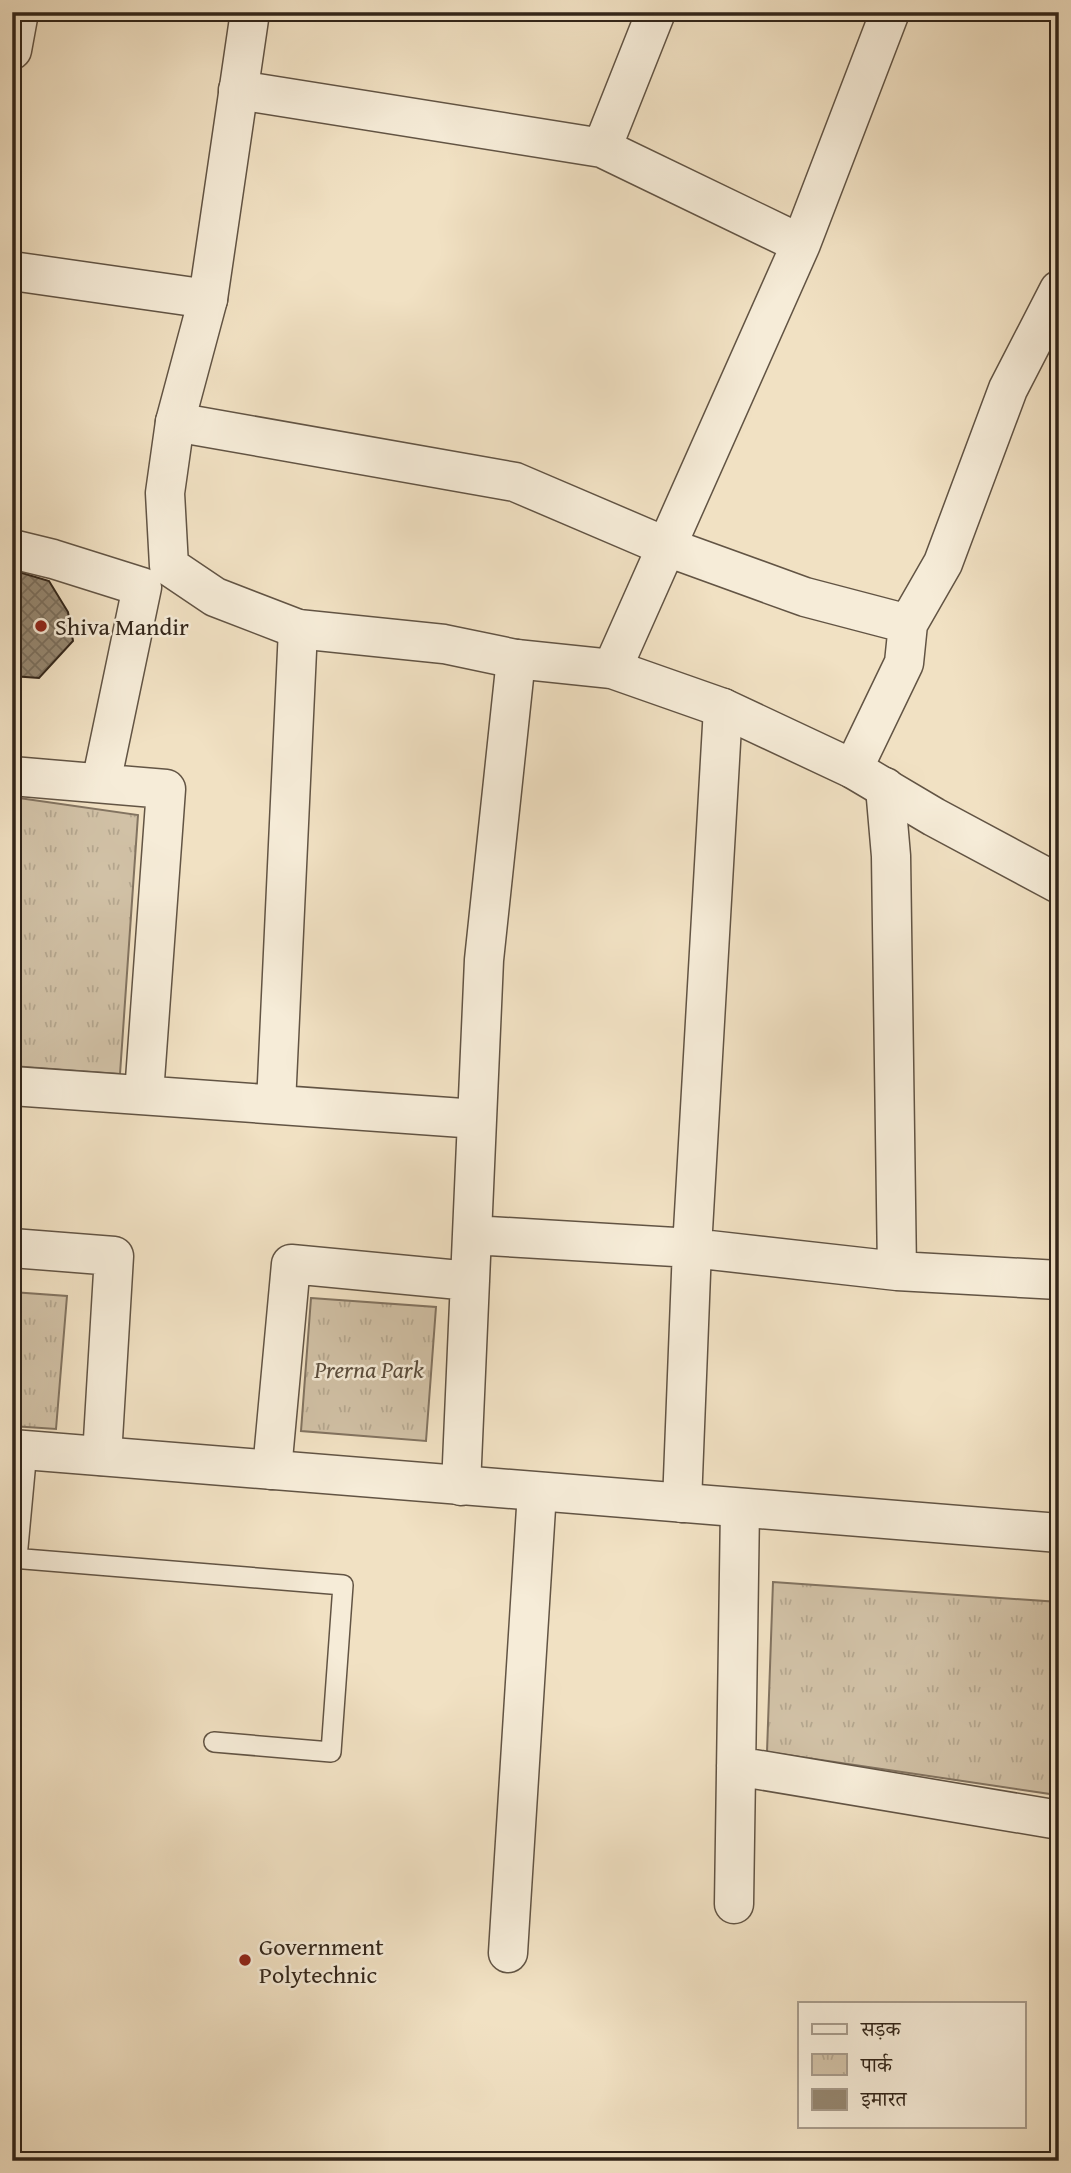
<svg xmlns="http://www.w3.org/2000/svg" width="1071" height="2173" viewBox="0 0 1071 2173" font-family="'Gentium Book Plus','Noto Serif Devanagari',serif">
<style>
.park{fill:url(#park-tufts);stroke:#827360;stroke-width:2}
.building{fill:url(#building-cross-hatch);stroke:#322519;stroke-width:2}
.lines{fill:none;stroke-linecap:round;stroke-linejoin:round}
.service-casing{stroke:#625444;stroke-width:22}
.minor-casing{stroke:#625444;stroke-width:41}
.tertiary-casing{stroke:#625444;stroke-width:41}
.service{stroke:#f6ecd8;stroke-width:19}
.minor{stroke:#f6ecd8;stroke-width:38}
.tertiary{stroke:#f6ecd8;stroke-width:38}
.poi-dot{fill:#8f2418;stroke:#f6ecd8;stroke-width:2.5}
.labels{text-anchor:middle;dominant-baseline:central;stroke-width:5;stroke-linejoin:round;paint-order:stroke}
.poi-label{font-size:24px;fill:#322519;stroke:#f6ecd8;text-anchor:start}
.park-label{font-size:24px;font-style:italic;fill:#5a4c3c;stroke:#f6ecd8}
</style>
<defs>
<pattern id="park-tufts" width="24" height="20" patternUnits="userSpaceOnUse" patternTransform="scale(1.75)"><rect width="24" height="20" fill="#d1c1a6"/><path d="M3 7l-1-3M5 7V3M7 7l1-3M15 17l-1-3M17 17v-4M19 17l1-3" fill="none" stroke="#b4a68e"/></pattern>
<pattern id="building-cross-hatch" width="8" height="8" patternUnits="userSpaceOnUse" patternTransform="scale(1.75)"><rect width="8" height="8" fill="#958771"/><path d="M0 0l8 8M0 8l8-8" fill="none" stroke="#7a6e5c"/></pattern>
</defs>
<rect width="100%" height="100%" fill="#f1e1c3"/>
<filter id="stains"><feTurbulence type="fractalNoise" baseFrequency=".00286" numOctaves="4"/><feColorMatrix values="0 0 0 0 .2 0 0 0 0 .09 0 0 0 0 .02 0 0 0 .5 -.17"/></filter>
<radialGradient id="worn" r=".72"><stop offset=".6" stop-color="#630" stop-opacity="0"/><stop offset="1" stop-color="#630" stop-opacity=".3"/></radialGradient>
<path class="park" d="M12,797L138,815L120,1074L12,1066Z
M12,1292L67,1296L56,1429L12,1426Z
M311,1298L436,1307L426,1441L301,1431Z
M773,1582L1059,1602V1770L1057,1795L767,1752Z"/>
<path class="building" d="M12,570L49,581L68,612L73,641L39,678L12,676Z
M1059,2044V2091L1051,2090Z"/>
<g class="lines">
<g class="service-casing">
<path id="service" d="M12,1558L343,1585L331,1752L214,1742
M17,1558L27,1450"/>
</g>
<g class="minor-casing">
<path id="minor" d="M12,50L19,12
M238,90L602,148L801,244L612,669
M602,148L656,12
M801,244L890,12
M12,271L208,299
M175,422L515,482L667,547L805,597L908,624
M12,549L53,559L142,587L101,783
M853,769L904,663L908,624L943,563L1008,389L1059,290
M12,776L166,789L144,1094
M885,787L891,856L897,1271
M12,1086L477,1119
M276,1104L298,629
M472,1235L692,1248L897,1271L1059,1280
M12,1248L114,1256L102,1456
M272,1470L291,1264L470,1281
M461,1486L484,960L516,659
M682,1503L692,1248L723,708
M736,1766L1059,1820
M734,1904L740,1508
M508,1953L537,1492"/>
</g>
<g class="tertiary-casing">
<path id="tertiary" d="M250,12L208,299L175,422L165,493L169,566L215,597L298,629L444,644L516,659L612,669L723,708L853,769L934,817L1059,884
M12,1449L1059,1533"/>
</g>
<use href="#service" class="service"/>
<use href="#minor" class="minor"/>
<use href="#tertiary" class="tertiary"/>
</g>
<g class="poi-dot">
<circle cx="41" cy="626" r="7"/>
<circle cx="245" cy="1960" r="7"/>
</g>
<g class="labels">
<g class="poi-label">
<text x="55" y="626">Shiva Mandir</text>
<text x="259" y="1946">Government<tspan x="259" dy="28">Polytechnic</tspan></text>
</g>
<g class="park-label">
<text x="369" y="1369">Prerna Park</text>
</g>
</g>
<rect width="1071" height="2173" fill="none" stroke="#f1e1c3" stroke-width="42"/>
<rect x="14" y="14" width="1043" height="2145" fill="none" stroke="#322519" stroke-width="3.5"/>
<rect x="21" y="21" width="1029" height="2131" fill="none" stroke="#322519" stroke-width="2"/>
<rect x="798" y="2002" width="228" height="126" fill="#f6ecd8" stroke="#a89c8c" stroke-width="2"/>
<rect x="812" y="2024" width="35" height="10" fill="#f6ecd8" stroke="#a89c8c" stroke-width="2"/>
<text x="861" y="2036" font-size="21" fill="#322519">सड़क</text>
<rect x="812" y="2054" width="35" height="21" fill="url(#park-tufts)" stroke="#a89c8c" stroke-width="2"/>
<text x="861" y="2072" font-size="21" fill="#322519">पार्क</text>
<rect x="812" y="2089" width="35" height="21" fill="#958771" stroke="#a89c8c" stroke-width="2"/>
<text x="861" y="2106" font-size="21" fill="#322519">इमारत</text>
<rect width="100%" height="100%" filter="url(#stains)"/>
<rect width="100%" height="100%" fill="url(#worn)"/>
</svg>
